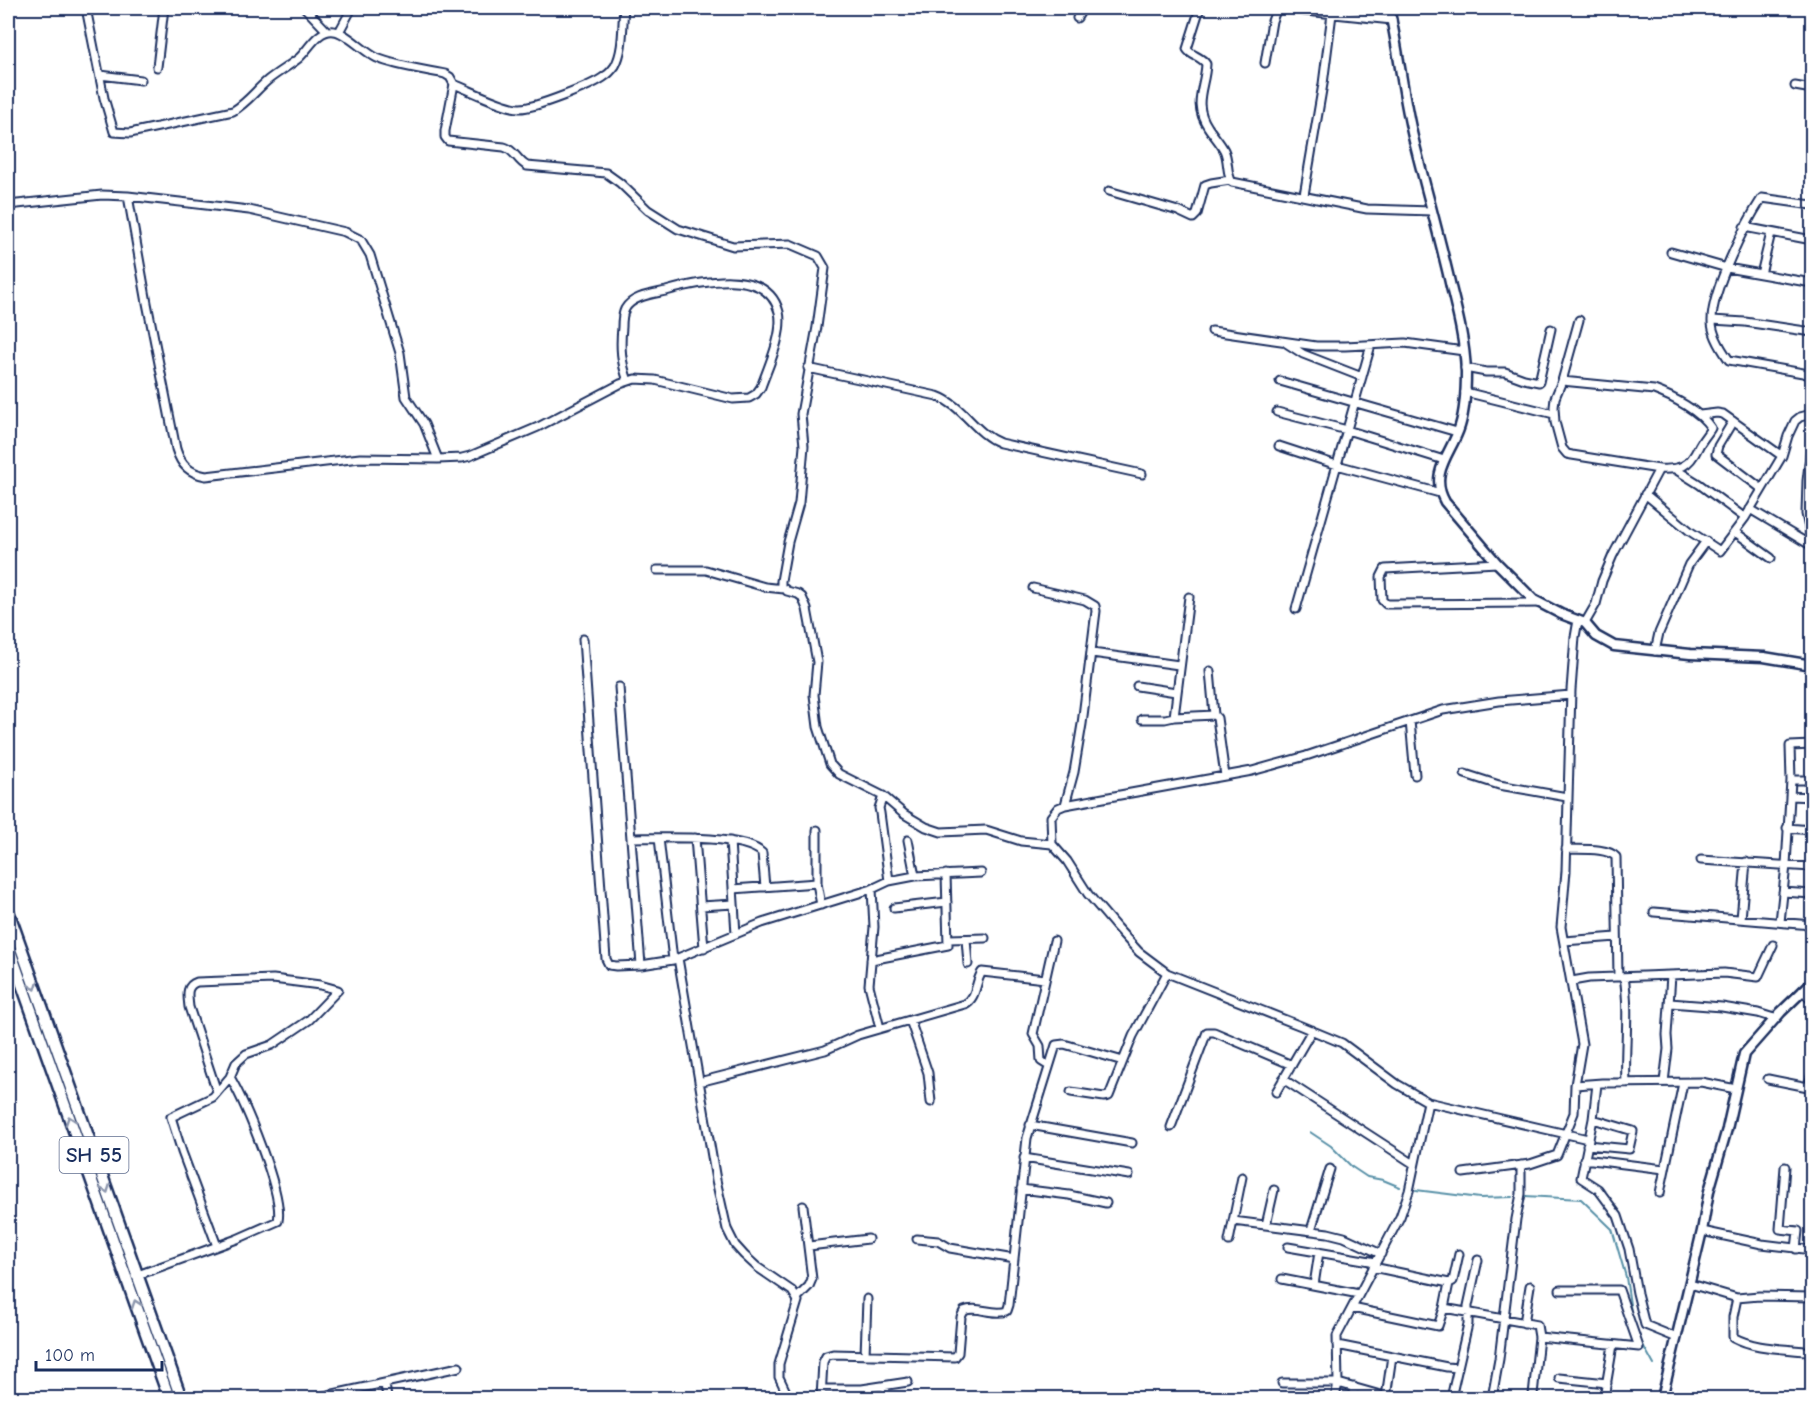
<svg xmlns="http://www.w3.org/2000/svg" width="1820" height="1406" viewBox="0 0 1820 1406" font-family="'Comic Neue',sans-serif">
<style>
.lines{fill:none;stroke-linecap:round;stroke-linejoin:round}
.stream{stroke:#5991a8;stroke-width:2}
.minor-casing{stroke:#1b2f5e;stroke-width:11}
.tertiary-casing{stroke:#1b2f5e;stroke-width:13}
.primary-casing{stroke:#1b2f5e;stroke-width:15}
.minor{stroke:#fff;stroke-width:7}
.tertiary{stroke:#fff;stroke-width:8}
.primary{stroke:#fff;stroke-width:10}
.oneway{stroke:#8d97ae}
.labels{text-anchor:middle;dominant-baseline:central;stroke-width:5;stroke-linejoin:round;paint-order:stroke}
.shield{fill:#fff;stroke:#5f6d8e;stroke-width:1.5}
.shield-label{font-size:21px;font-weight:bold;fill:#1b2f5e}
</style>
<rect width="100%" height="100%" fill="#fff"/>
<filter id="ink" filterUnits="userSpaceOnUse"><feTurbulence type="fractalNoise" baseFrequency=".0167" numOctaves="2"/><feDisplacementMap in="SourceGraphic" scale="12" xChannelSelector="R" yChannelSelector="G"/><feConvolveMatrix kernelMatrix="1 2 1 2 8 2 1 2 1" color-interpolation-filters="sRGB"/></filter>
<g filter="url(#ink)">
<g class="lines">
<path class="stream" d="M1310,1132L1331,1146L1352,1167L1367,1177L1383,1180L1400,1187
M1416,1190L1480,1198L1512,1197
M1525,1196L1581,1199L1612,1229L1626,1277L1632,1319
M1638,1336L1654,1365
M1675,1398V1393"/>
<g class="minor-casing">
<path id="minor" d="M86,8L104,98L114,132L130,133L233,111C247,103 256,90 268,80C278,72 289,66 299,58C309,49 318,29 334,31C346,32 364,52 377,58C399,67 422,69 445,74L450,77L454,84L445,131V137L448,141L504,147C515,150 517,161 527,166L606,173L620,183L648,210L678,229L733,246L790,244L818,256L825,268L817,327L801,414L804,446L799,503L788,542L781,581V586L787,591L798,594L802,597L807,609L817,662L814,695L818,727L830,764L839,774L883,796L904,814L926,827L941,832L986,830L1021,841L1052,844L1067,861L1088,894L1117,928L1139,952L1167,973L1301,1026L1342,1043L1397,1084L1428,1102L1588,1139
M212,8H223
M305,8L327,31
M1200,8L1187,49C1191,56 1201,56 1206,64C1205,88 1192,103 1208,127C1213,135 1220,142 1224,150C1229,160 1226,173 1232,182L1367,209L1432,211
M1277,8L1392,20
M1077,18L1083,8
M339,32L352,8
M1265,63L1272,21L1277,8
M157,67L164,8
M100,75L141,80
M454,84C469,90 505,108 519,108C533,109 594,85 605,76C609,74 612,70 615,66C624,50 622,26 624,8
M1795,86L1812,89
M1109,191L1178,211L1193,218L1197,214L1205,185L1211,183L1230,180
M1304,195L1323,84L1332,14
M128,196L249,210L345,232L361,240L370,255L400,353L406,397L424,424L438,459L462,458L470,456L538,427L620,384L635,379L655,380L733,399L749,398L756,394L761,387C768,367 784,334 779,312C767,266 699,282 666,291C653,294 632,296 625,309C622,315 622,321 622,327C620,347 621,362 628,381
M8,205L102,195L128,196L147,303L176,449C181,465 189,473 206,476L360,458L438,459
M1812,205L1762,198C1745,224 1711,292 1712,322C1712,335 1722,350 1729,360L1803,373L1812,376
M1744,227L1812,240
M1671,252L1727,268L1812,283
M1761,274L1771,233
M1579,320L1562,381L1555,398L1554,407L1555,422L1562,448L1567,454L1572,455L1659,469
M1712,320L1745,322L1812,332
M1212,331L1316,346H1345L1405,343L1464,351
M1286,343L1303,354L1362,377
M808,368L937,396C964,406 974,433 1000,443L1142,474
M1465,368L1486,372H1505L1524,379L1539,382L1551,329
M1280,381L1457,432
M1562,381L1654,390C1673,397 1700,411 1711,428C1707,435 1701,441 1698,448C1689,467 1680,470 1659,469L1613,555L1602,581L1596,604L1585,623
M1465,392L1554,414
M1277,412L1347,430L1444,460
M1700,415L1717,413L1723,414L1782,456
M1733,421L1718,446L1716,454L1762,489
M1812,439L1807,481L1806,514L1812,516
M1279,446L1337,465L1440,493
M1645,494L1691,532L1720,551L1745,518L1699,484L1675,469
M1750,509L1812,546
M1806,514L1812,543
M1745,518L1782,456L1788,436L1795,421L1800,417L1812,414
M1735,532L1771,558
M1497,563L1385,569L1381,577L1382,600L1386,604H1392L1539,603
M657,570H706L765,587L784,589
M1033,588L1085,600L1095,606L1096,611L1082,724L1074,772L1065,805
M1189,597L1174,717L1214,715L1217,718L1225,776
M1296,609L1371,345
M583,639L606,959L609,965L616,966L641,965L673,960L762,923L872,889L889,881L880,813L879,808L883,796
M1655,651L1659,633L1689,564L1706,541
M1092,653L1179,665
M1210,671L1214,715
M1137,686L1176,692
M619,687L641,965
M1142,719H1165L1174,717
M1410,721L1415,775
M1465,774L1499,785L1567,797
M1791,780H1812
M1790,796L1812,797
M1787,828L1812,830
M817,830V883L821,905
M631,838C659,838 744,834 762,853L765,887
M659,838L673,960
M695,838L704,948
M908,840L915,876
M730,841L736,934
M1052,844L1051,817L1058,808L1065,805L1252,771L1306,756L1443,710L1499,701L1571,695
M1566,849C1579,850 1607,847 1616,857L1618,977
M1701,860L1812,867
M889,881L915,876L981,873
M733,889L817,883
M872,889L874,927L869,985L880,1028
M1783,892L1812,894
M701,906L734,904
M894,908L947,902
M1654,912L1812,925
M1741,919L1746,862
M1780,922L1786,865L1791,780L1790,746L1812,745
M949,939L985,938
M966,939L968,964
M1564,941L1617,937
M678,958L716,1180L727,1229L735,1245L744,1255L757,1267L792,1291L798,1301L779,1364V1377L789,1398
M871,960L948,945L946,874
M1624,977C1630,1012 1624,1048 1626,1083
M1572,981L1589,978L1724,973L1758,977L1773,945
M1803,990L1812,1002
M1670,1003L1722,1007L1758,1013L1774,1018
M910,1020L928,1073L931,1102
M1049,1066L1041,1061L1040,1046L1033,1034L1054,941
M1283,1079L1414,1164
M1768,1079L1808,1087L1812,1074
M699,1082L825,1050L858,1035L965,1004C977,998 975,982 982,972L1045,979
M1664,1082L1668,1049L1667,1035L1671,975
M1597,1084L1593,1119L1581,1178L1598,1189L1618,1216L1629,1249L1637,1293L1645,1325L1677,1338
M1575,1085L1602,1083L1701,1082L1736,1089
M217,1092L189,1007C188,996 185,986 197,982L273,979L320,985L338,990L309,1020L272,1045L246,1054L236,1063L230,1077
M1071,1092L1104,1097L1109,1096L1133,1036L1167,973
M1276,1092L1312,1030
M1030,1125L1132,1143
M1171,1127L1207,1032H1214L1292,1065
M1587,1145L1629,1149L1633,1131L1593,1119
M1024,1158L1129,1175
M1584,1159L1664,1169
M1785,1167L1780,1229L1798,1231L1796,1249
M1463,1173L1530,1164L1557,1155L1574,1113L1575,1085L1582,1044L1561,927L1566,871L1571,690L1575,637L1578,620
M1021,1189L1069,1195L1106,1203
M1660,1193L1683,1083
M1233,1221L1328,1233L1344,1237L1381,1254
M1266,1225L1274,1190
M1311,1230L1330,1169
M1702,1231L1762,1244L1812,1250
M917,1239L938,1241L950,1248L1014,1259
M1229,1241L1242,1177
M809,1246L868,1239
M1288,1247L1376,1262
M1373,1267L1449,1283
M135,1276L237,1239L278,1221C284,1194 245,1103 230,1077L213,1097L171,1117L182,1152L217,1246
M1282,1279L1359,1294
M1690,1284L1737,1298
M1314,1285L1319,1252
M1812,1297L1759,1296L1737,1298L1733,1317V1337C1757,1350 1785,1348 1812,1352
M797,1298L809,1286L812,1279L803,1206
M1352,1308L1438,1326L1444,1308L1537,1325L1539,1337L1533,1395
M1444,1308L1449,1283L1453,1281L1459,1254
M1524,1323L1530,1286
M1539,1337L1639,1347L1619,1290H1560
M1337,1345L1447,1367L1458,1368
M865,1355L867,1299
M1559,1378L1607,1383
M1282,1383H1338L1337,1336L1400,1217L1409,1191L1428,1102
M385,1384L387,1398
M885,1386L887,1398
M822,1389H862L908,1382
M1386,1397L1392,1356
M315,1398L459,1367
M821,1398L823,1362L826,1356L833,1354L955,1357L958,1353L961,1317L964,1311C977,1305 993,1316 1007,1311L1009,1305L1027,1138L1056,1045L1064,1044L1123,1061
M1335,1398L1338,1383L1391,1398
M1352,1398L1354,1387
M1451,1398L1468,1324V1306L1478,1260
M1492,1398L1499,1359L1516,1219L1521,1194V1165
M1604,1398L1613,1345"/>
</g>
<g class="tertiary-casing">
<path id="tertiary" d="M1389,8C1399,52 1403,97 1414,141C1426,190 1440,238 1451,287C1458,315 1465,343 1466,372C1466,389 1465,410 1460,426C1452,453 1428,472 1445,502L1497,563L1534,600L1561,614L1585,623L1596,636L1614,646L1690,654L1764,657L1812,665
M1662,1398L1702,1231L1709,1191L1727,1129L1744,1054L1781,1012L1812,982"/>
</g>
<g class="primary-casing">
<path id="primary" d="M8,911L181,1398
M8,945L169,1398"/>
</g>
<use href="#minor" class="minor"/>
<use href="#tertiary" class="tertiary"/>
<use href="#primary" class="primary"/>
</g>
<defs><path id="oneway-chevron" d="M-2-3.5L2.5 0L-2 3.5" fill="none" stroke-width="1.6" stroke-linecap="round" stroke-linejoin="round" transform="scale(1.5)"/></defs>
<g class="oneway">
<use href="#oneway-chevron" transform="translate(34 986) rotate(70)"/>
<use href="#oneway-chevron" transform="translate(70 1120) rotate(-109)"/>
<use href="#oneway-chevron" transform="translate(106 1189) rotate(70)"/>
<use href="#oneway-chevron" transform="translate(136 1304) rotate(-109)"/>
</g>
</g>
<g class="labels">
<rect class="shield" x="59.5" y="1137" width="69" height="36" rx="4.5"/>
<g class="shield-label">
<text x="94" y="1155">SH 55</text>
</g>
</g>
<rect width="1820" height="1406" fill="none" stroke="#fff" stroke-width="30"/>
<rect x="15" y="15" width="1790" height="1376" fill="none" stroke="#1b2f5e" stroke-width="2" filter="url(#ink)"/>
<path d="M36 1361v9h126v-9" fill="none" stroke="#1b2f5e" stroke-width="3"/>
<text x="45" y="1361" font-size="18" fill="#1b2f5e" stroke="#ffffff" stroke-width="4.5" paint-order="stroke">100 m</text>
</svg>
